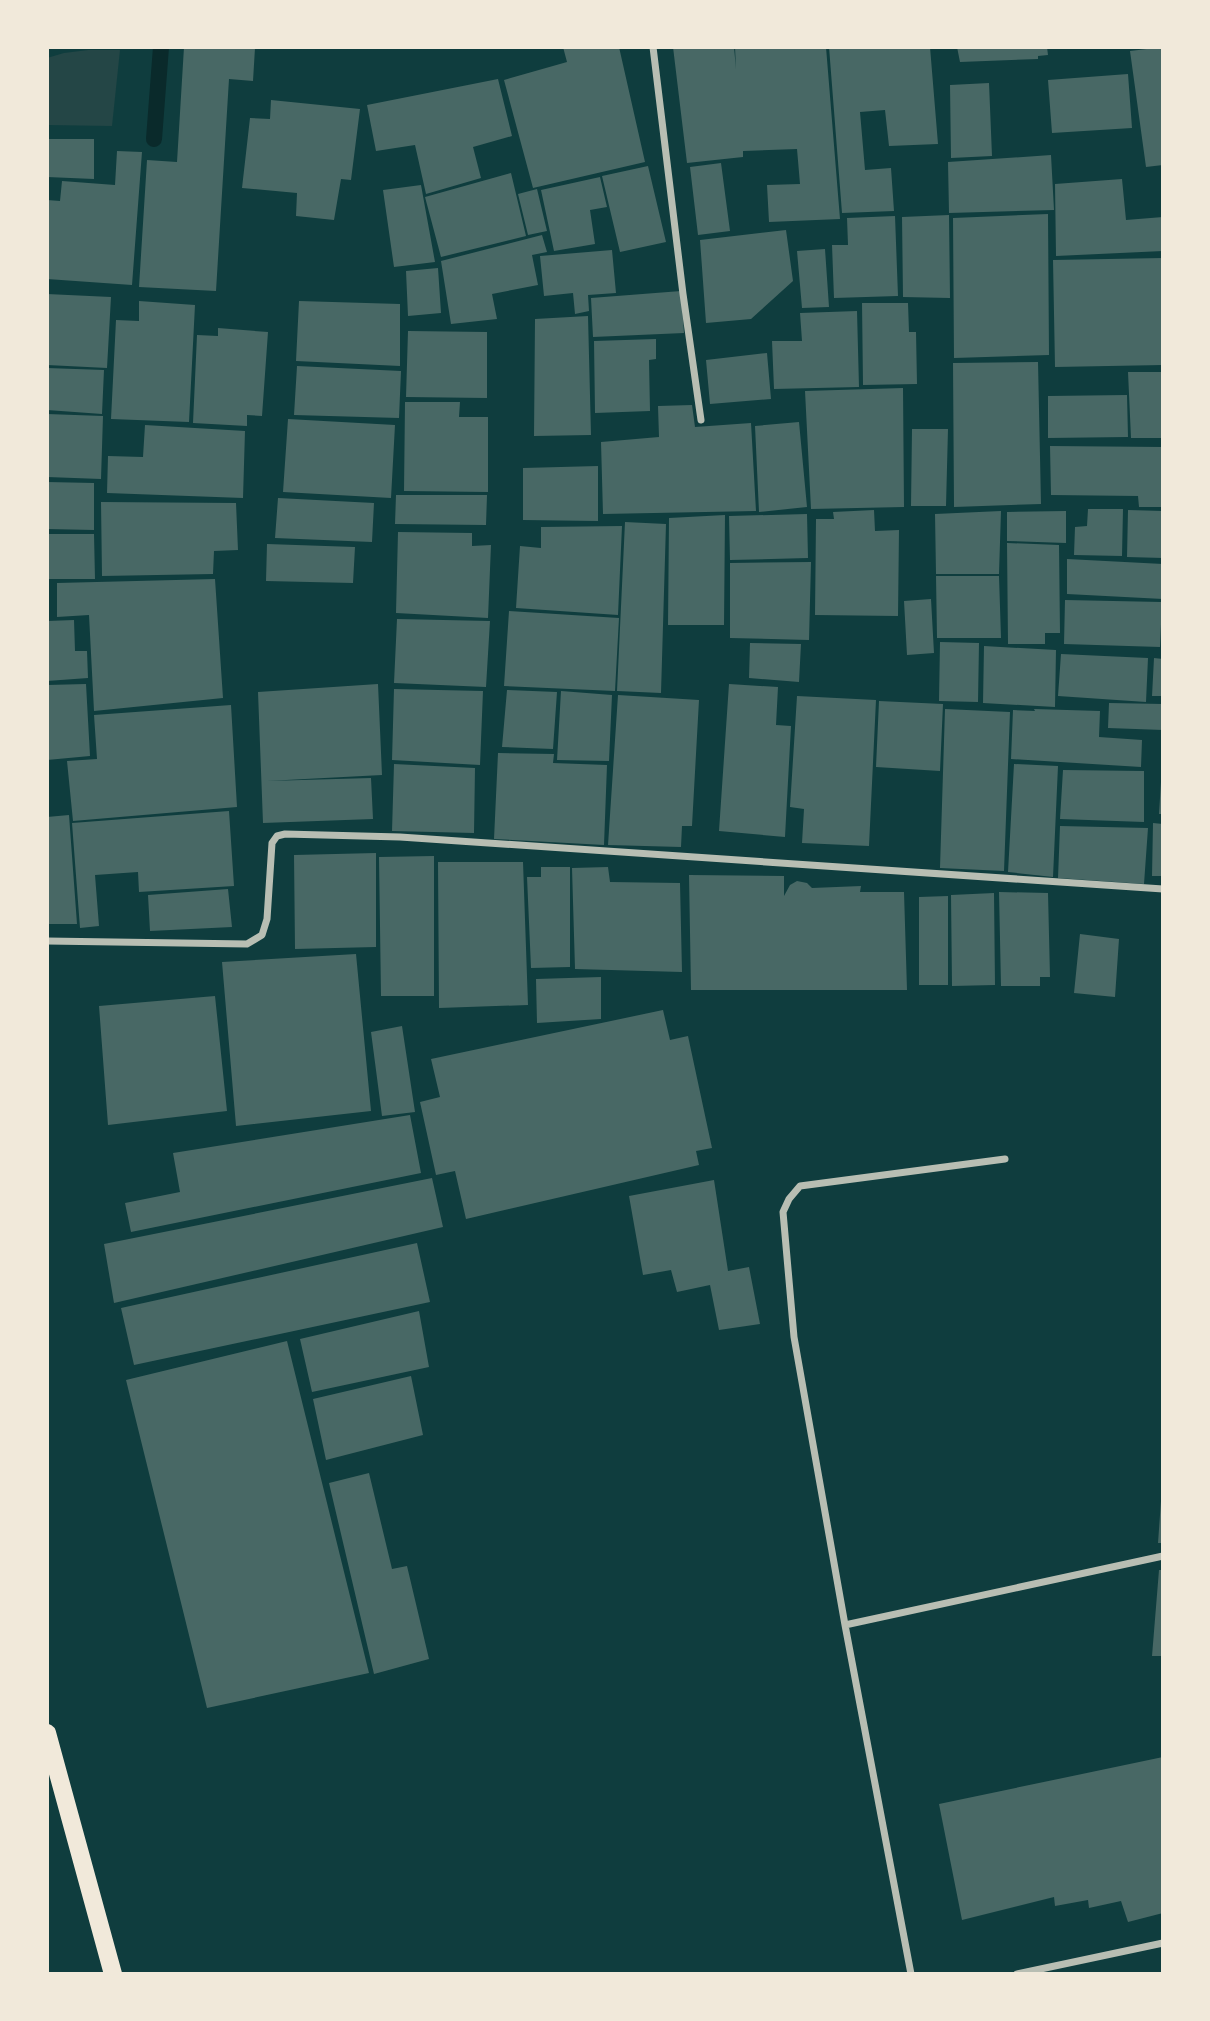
<svg xmlns="http://www.w3.org/2000/svg" width="1210" height="2021" viewBox="0 0 1210 2021" font-family="'Fira Sans',sans-serif">
<style>
.green{fill:#244646}
.lines{fill:none;stroke-linecap:round;stroke-linejoin:round}
.stream{stroke:#0a2a2b;stroke-width:16}
.building{fill:#486865}
.minor{stroke:#b8beb3;stroke-width:7}
.primary{stroke:#f1e9da;stroke-width:18}
</style>
<rect width="100%" height="100%" fill="#0f3d3e"/>
<path class="green" d="M88,50H120L112,126L47,125V58L64,53Z"/>
<g class="lines">
<path class="stream" d="M154,139L161,47"/>
</g>
<path class="building" d="M184,47L255,48L253,81L229,79L216,291L139,287L147,160L177,162Z
M563,47H619L645,162L533,188L504,80L567,62Z
M673,47H734L736,69L735,47H826L840,219L769,222L767,185L800,184L797,149L743,151V157L687,163Z
M829,47H930L938,144L889,146L885,110L860,112L865,170L891,168L894,211L842,213Z
M957,47H1047L1048,55L1038,56V59L960,62Z
M1163,47V165L1146,167L1130,51Z
M1128,74L1132,128L1052,133L1048,80Z
M498,79L512,136L473,147L481,178L426,194L415,145L376,151L367,105Z
M989,83L992,156L951,158L950,85Z
M271,100L360,109L351,180L341,179L334,220L296,216L297,193L242,188L250,118L270,119Z
M47,139H94V179L47,177Z
M117,151L142,152L132,285L47,279V200L60,201L62,181L115,185Z
M1051,155L1054,210L949,213L948,162Z
M721,163L730,231L698,235L690,167Z
M648,166L666,242L620,252L602,176Z
M511,173L526,236L441,257L425,197Z
M600,177L607,207L590,210L595,244L554,251L541,190Z
M1122,179L1126,220L1163,217V251L1056,256L1055,184Z
M421,185L435,262L394,267L383,190Z
M537,189L547,231L528,235L518,194Z
M1048,214L1049,355L954,358L953,218Z
M949,215L950,298L903,297L902,217Z
M895,216L898,296L834,298L832,245H848L847,218Z
M786,230L793,281L751,319L706,323L700,240Z
M542,235L547,252L532,255L538,285L492,294L497,319L451,324L441,261Z
M825,249L829,307L802,308L797,251Z
M612,250L616,293L588,295L589,311L575,314L573,293L544,296L540,256Z
M1163,258V365L1055,367L1053,260Z
M438,268L441,313L408,316L406,271Z
M681,291L684,333L593,337L591,298Z
M47,294L111,297L107,368L47,365Z
M139,301L195,305L189,422L111,419L116,320L139,321Z
M299,301L400,304V366L296,361Z
M862,303H908L909,332H916L917,384L863,385Z
M857,311L859,387L774,389L772,341H802L800,313Z
M588,316L591,435L534,436L535,319Z
M218,328L268,332L262,416L247,415V426L193,423L197,335L218,336Z
M408,331L487,332V398L406,397Z
M656,339V359L649,360L650,411L595,413L594,341Z
M767,353L771,399L710,404L706,360Z
M1038,362L1041,504L954,507L953,363Z
M297,366L401,371L399,418L294,415Z
M47,368L104,370L102,414L47,410Z
M1128,372H1163V438H1131Z
M903,388L904,507L811,509L805,391Z
M1127,395L1128,437L1048,438V396Z
M405,402H460L459,417H488V492L404,491Z
M692,405L695,427L751,423L756,511L603,514L601,442L659,437L658,406Z
M47,414L103,416L101,479L47,477Z
M288,419L395,425L391,498L283,492Z
M799,422L807,507L759,512L755,426Z
M145,425L245,431L243,498L107,493L108,456L143,457Z
M912,429H948L946,506H911Z
M1050,446L1163,447V507H1139L1138,496L1051,495Z
M598,466V521L523,520V468Z
M47,482L94,483V530L47,529Z
M396,495H487L486,525L395,524Z
M278,498L374,503L372,542L275,538Z
M101,502L236,503L238,550L214,551L213,574L102,576Z
M1088,509H1123L1122,556L1074,555L1075,527L1087,526Z
M874,510L875,531L899,530L898,616L815,615L816,519H834L833,512Z
M1128,510L1163,511V558L1127,557Z
M1001,511L999,574H936L935,514Z
M1066,511V543L1007,541V512Z
M807,514L808,558L730,560L729,516Z
M725,515L724,625H668L669,518Z
M625,522L666,524L661,693L617,691Z
M622,526L618,615L516,608L520,546L541,548V527Z
M398,532L472,533V546L491,545L488,618L396,613Z
M47,534H94L95,579H47Z
M1007,543L1059,545L1060,633H1045V644H1008Z
M267,544L355,547L353,583L266,581Z
M1067,559L1163,564V599L1067,594Z
M811,562L809,640L730,638V563Z
M936,576H999L1001,638H937Z
M215,579L223,698L94,711L89,615L57,617V583Z
M931,599L934,653L907,655L904,601Z
M1065,600L1162,602L1160,647L1064,644Z
M509,611L619,618L615,691L504,686Z
M397,619L490,621L486,687L394,683Z
M74,620L75,651H87L88,678L47,681V621Z
M940,642L979,643L978,702L939,701Z
M750,643L801,644L799,682L749,678Z
M984,646L1056,650L1055,707L983,703Z
M1061,654L1148,658L1146,702L1058,696Z
M1154,658L1163,659V696H1152Z
M86,684L90,756L47,760V685Z
M378,684L382,775L267,781L371,778L373,819L263,823L258,692Z
M729,684L778,687L776,725L791,726L785,837L719,831Z
M394,689L483,691L480,765L392,760Z
M507,690L557,692L553,749L502,747Z
M561,691L612,695L609,761L557,760Z
M618,695L699,700L692,826H682L681,847L608,845Z
M797,696L876,700L869,846L802,843L804,809L790,807Z
M879,701L943,704L940,771L876,767Z
M1109,703L1163,704V730L1108,728Z
M231,705L237,807L73,821L67,761L97,759L94,715Z
M945,709L1010,712L1004,871L940,868Z
M1034,709L1100,711L1099,737L1142,740L1141,767L1011,759L1013,710L1035,711Z
M498,753L554,754L553,763L607,765L604,845L494,839Z
M394,764L475,768L474,833L392,831Z
M1014,764L1058,766L1053,877L1008,872Z
M1063,770L1144,771V822L1060,819Z
M1161,782H1163V814H1159Z
M229,811L234,886L139,892L138,872L95,875L99,926L80,928L72,823Z
M69,815L77,924H47V817Z
M1153,823L1163,824V876H1152Z
M1060,826L1148,828L1144,884L1058,878Z
M376,853V947L295,949L294,855Z
M434,856V996H381L379,857Z
M438,862H523L528,1005L439,1008Z
M541,867H570V967L531,968L527,877H541Z
M608,867L610,882L680,883L682,972L575,969L572,868Z
M689,875L784,876V896L790,885L797,881L807,883L812,888L861,886L860,892H904L907,990H691Z
M228,889L232,927L150,931L148,895Z
M999,892L1048,893L1050,977H1040V986H1001Z
M994,893L995,985L952,986L951,895Z
M948,896V985H919V897Z
M1080,934L1119,939L1115,997L1074,993Z
M356,954L371,1111L236,1126L222,962Z
M601,977V1019L537,1023L536,979Z
M215,996L227,1111L108,1125L99,1006Z
M663,1010L670,1040L688,1036L712,1148L696,1151L699,1165L466,1219L455,1171L436,1175L420,1102L440,1097L431,1059Z
M402,1026L415,1112L382,1116L371,1032Z
M410,1115L421,1173L131,1232L125,1203L180,1192L173,1153Z
M432,1178L443,1227L114,1303L104,1244Z
M714,1180L728,1271L749,1267L760,1324L719,1330L710,1285L677,1292L671,1270L643,1275L629,1196Z
M417,1243L430,1302L134,1365L121,1308Z
M419,1311L429,1367L312,1392L300,1339Z
M287,1341L369,1673L207,1708L126,1380Z
M411,1376L423,1435L326,1460L313,1399Z
M369,1473L392,1569L407,1566L429,1659L374,1674L329,1483Z
M1161,1501H1163V1543H1158Z
M1159,1570H1163V1656H1152Z
M1163,1757V1913L1128,1922L1121,1901L1089,1908L1088,1900L1055,1906L1054,1897L962,1920L939,1804Z"/>
<g class="lines">
<path class="minor" d="M653,47L683,294L701,420
M47,941L247,944L262,935L267,919L272,843L277,836L285,834L400,837L1163,889
M845,1625L1163,1556
M911,1974L845,1625L794,1337L783,1212L789,1199L800,1186L1005,1159
M1017,1974L1163,1943"/>
<path class="primary" d="M47,1733L113,1974"/>
</g>
<rect width="1210" height="2021" fill="none" stroke="#f1e9da" stroke-width="98"/>
</svg>
